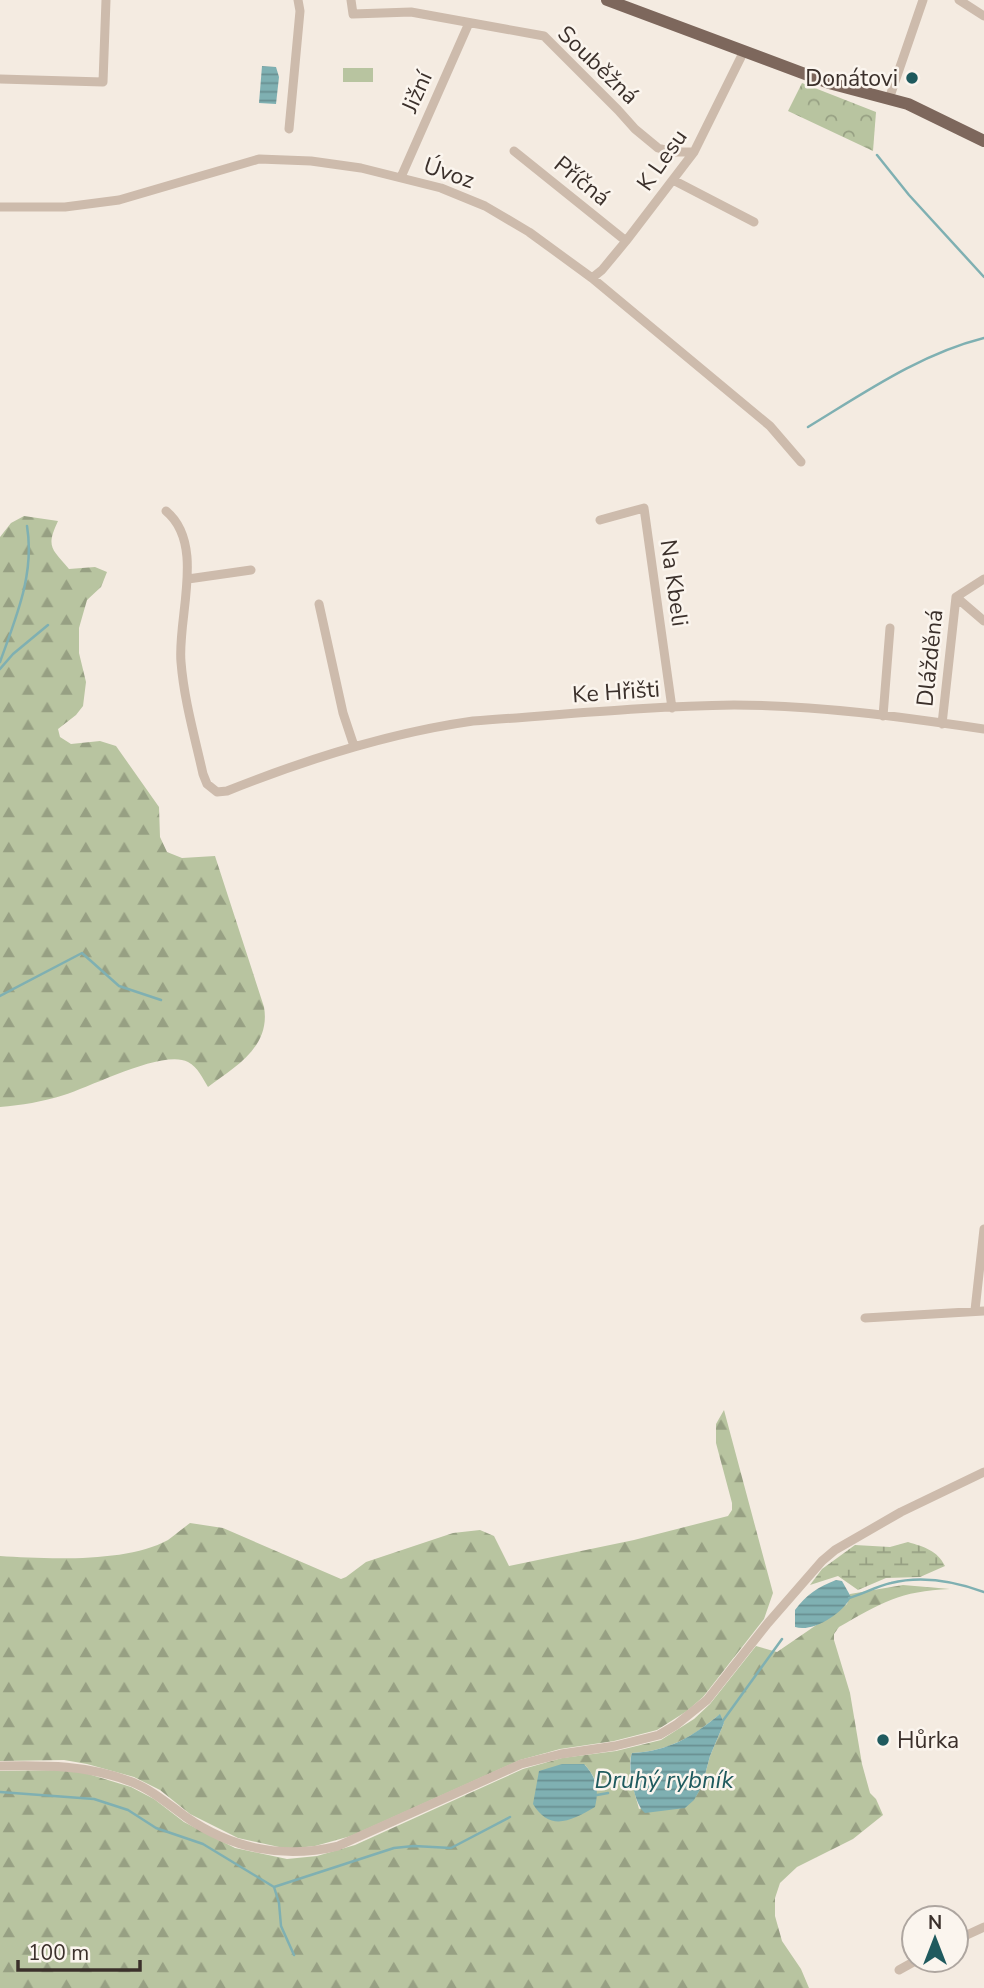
<svg xmlns="http://www.w3.org/2000/svg" width="984" height="1988" viewBox="0 0 984 1988" font-family="'Nunito Sans',sans-serif">
<style>
.green{fill:#b8c4a0}
.forest{fill:url(#forest-firs);fill-rule:evenodd}
.wetland{fill:url(#wetland-marsh)}
.park{fill:url(#park-crowns)}
.water{fill:url(#water-rules)}
.lines{fill:none;stroke-linecap:round;stroke-linejoin:round}
.stream{stroke:#7fb0b2;stroke-width:2.5}
.minor{stroke:#cdbbac;stroke-width:9}
.major{stroke:#7d675c;stroke-width:12}
.poi-dot{fill:#1f5a5e;stroke:#fbf5ee;stroke-width:2.5}
.labels{text-anchor:middle;dominant-baseline:central;stroke-width:5;stroke-linejoin:round;paint-order:stroke}
.street-label{font-size:23px;fill:#3b302b;stroke:#fbf5ee}
.poi-label{font-size:23px;fill:#3b302b;stroke:#fbf5ee;text-anchor:end}
.water-label{font-size:24px;font-style:italic;fill:#1f5a5e;stroke:#fbf5ee}
</style>
<defs>
<pattern id="forest-firs" width="22" height="20" patternUnits="userSpaceOnUse" patternTransform="scale(1.75)"><rect width="22" height="20" fill="#b8c4a0"/><path d="M5 1l3.5 6h-7zM16 11l3.5 6h-7z" fill="#97a083"/></pattern>
<pattern id="wetland-marsh" width="20" height="14" patternUnits="userSpaceOnUse" patternTransform="scale(1.75)"><rect width="20" height="14" fill="#b8c4a0"/><path d="M1 5h8M5 5V1M11 12h8M15 12V8" fill="none" stroke="#97a083"/></pattern>
<pattern id="park-crowns" width="20" height="18" patternUnits="userSpaceOnUse" patternTransform="scale(1.75)"><rect width="20" height="18" fill="#b8c4a0"/><path d="M2 6a3 3 0 1 1 6 0M12 15a3 3 0 1 1 6 0" fill="none" stroke="#97a083"/></pattern>
<pattern id="water-rules" width="6" height="5" patternUnits="userSpaceOnUse" patternTransform="scale(1.75)"><rect width="6" height="5" fill="#7fb0b2"/><path d="M0 2.5h6" fill="none" stroke="#699091"/></pattern>
</defs>
<rect width="100%" height="100%" fill="#f4ebe1"/>
<path class="green" d="M343,68H373V82H343Z"/>
<path class="forest" d="M24,516L58,521C46,547 51,548 69,569L95,567L107,572L101,587L87,600L79,628V653L86,682L83,706L76,715L58,729L60,737L71,744L100,741L116,746L159,807L160,837L167,852L182,858L215,856L264,1007C271,1047 235,1067 208,1087C203,1079 198,1067 188,1062C163,1049 91,1087 64,1095C42,1102 22,1105 0,1107V537L11,523Z
M724,1410L773,1593L764,1619L703,1697L687,1711L657,1730L614,1741L560,1749L520,1760L351,1836L315,1846L288,1849L238,1838L190,1814L160,1790L134,1777L87,1764L64,1760L0,1761V1556C46,1559 127,1563 168,1540C175,1535 182,1529 190,1523L223,1528L341,1579L346,1577L366,1562L453,1533L480,1530L494,1536L509,1566L634,1540L728,1516L732,1510V1503L716,1443V1424Z
M903,1585L950,1589C900,1591 881,1603 839,1627L834,1634V1640L850,1693L862,1764L870,1793L876,1799L883,1815L853,1839L797,1867L780,1883L775,1898V1916L782,1941L801,1969L809,1988H0V1771L64,1770L85,1773L131,1787L154,1799L184,1822L235,1848L287,1859L317,1856L355,1845L523,1769L562,1758L616,1751L661,1740L694,1719L710,1704L756,1646L777,1652L847,1604L850,1594ZM719,1715L724,1723L710,1756L702,1786L639,1809C635,1793 626,1768 632,1753C669,1751 692,1737 719,1715ZM562,1764L585,1765C591,1772 598,1781 596,1792Z"/>
<path class="wetland" d="M908,1542C924,1547 937,1550 945,1566L920,1577L886,1578L858,1590L838,1576L810,1585L822,1569L855,1545L890,1547Z"/>
<path class="park" d="M802,83L876,112L873,151L788,111Z"/>
<path class="water" d="M262,66L276,67L279,77L276,104L259,103Z
M836,1580L842,1581L851,1597C843,1613 813,1633 795,1627V1610C806,1595 818,1587 836,1580Z
M720,1714L724,1723L710,1756L702,1786L694,1800L685,1808L645,1813C634,1805 627,1765 632,1753C669,1751 692,1737 720,1714Z
M562,1764H584C597,1778 599,1790 595,1807C571,1821 550,1832 533,1804L539,1771Z"/>
<g class="lines">
<path class="stream" d="M877,155L909,195L984,277
M808,427C864,393 920,354 984,338
M0,662C16,617 35,574 27,526
M0,669L13,654L48,625
M0,996L82,953L119,986L161,1000
M849,1598C863,1594 877,1586 891,1583C923,1575 954,1581 984,1592
M722,1722L782,1639
M0,1792L94,1799L128,1810L156,1828L203,1844L274,1887L394,1848L414,1846L451,1848L510,1817
M597,1795L608,1793
M274,1887L279,1903L281,1926L294,1955"/>
<path class="minor" d="M351,0L353,14L411,12L544,36L618,110L635,129L658,148L673,152H694
M959,0L984,16
M0,79L103,82L106,0
M889,99L923,0
M289,129L300,11L298,0
M514,151L626,241
M401,177L469,23
M673,180L754,222
M0,207H65L119,200L259,159L311,161L361,168L441,188L485,206L529,232L592,278L770,426L801,462
M592,278L602,270L626,241L694,152L744,51
M166,511C206,544 177,618 181,662C184,700 195,738 203,774L207,784L217,792L227,791C307,759 388,733 473,721C560,715 647,706 734,705C817,705 902,717 984,729
M600,520L644,508L672,708
M188,579L251,570
M956,597L984,621
M956,597L984,579
M319,604L343,713L354,746
M883,716L890,628
M942,724L956,597
M975,1310L984,1229
M865,1318L984,1311
M0,1766C46,1765 88,1765 132,1782C152,1790 168,1804 186,1817C232,1849 284,1859 338,1846L521,1764L561,1754L615,1746L659,1735L676,1725L707,1700L768,1623L822,1561L835,1550L901,1512L984,1472
M956,1940L984,1927
M899,1970L917,1960"/>
<path class="major" d="M607,0L829,83L908,104L984,141"/>
</g>
<g class="poi-dot">
<circle cx="912" cy="78" r="7"/>
<circle cx="883" cy="1740" r="7"/>
</g>
<g class="labels">
<g class="street-label">
<text transform="translate(598 65) rotate(44)">Souběžná</text>
<text transform="translate(417 92) rotate(-66)">Jižní</text>
<text transform="translate(662 160) rotate(-55)">K Lesu</text>
<text transform="translate(449 173) rotate(19)">Úvoz</text>
<text transform="translate(582 181) rotate(39)">Příčná</text>
<text transform="translate(674 583) rotate(82)">Na Kbeli</text>
<text transform="translate(930 658) rotate(-84)">Dlážděná</text>
<text transform="translate(616 692) rotate(-4)">Ke Hřišti</text>
</g>
<g class="poi-label">
<text x="898" y="78">Donátovi</text>
<text x="897" y="1740" text-anchor="start">Hůrka</text>
</g>
<g class="water-label">
<text x="664" y="1780">Druhý rybník</text>
</g>
</g>
<g transform="translate(935 1939)"><circle r="33" fill="#fbf5ee" stroke="#aea6a0" stroke-width="2"/>
<path d="M0-5L12 26L0 18L-12 26Z" fill="#1f5a5e"/>
<text y="-10" font-size="19" font-weight="bold" text-anchor="middle" fill="#3b302b">N</text>
</g>
<path d="M18 1960v10h122v-10" fill="none" stroke="#3b302b" stroke-width="3.5"/>
<text x="28" y="1960" font-size="21" fill="#3b302b" stroke="#fbf5ee" stroke-width="5" paint-order="stroke">100 m</text>
</svg>
